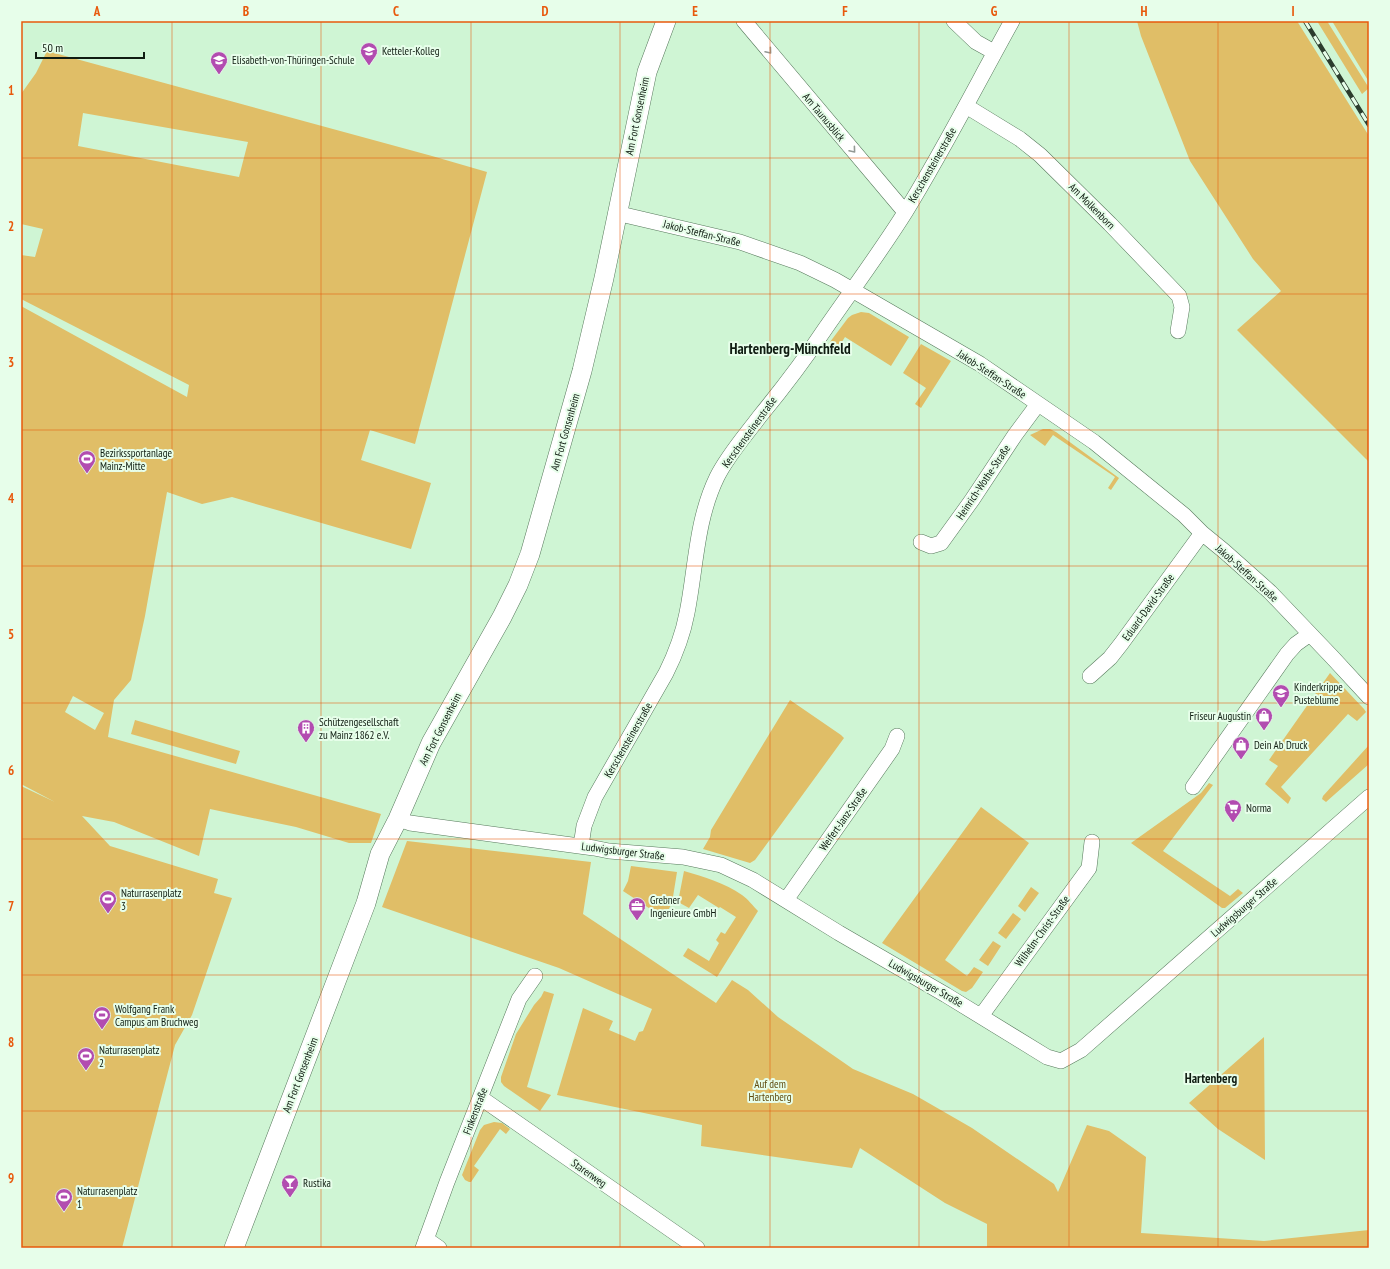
<svg xmlns="http://www.w3.org/2000/svg" width="1390" height="1269" viewBox="0 0 1390 1269" font-family="'PT Sans Narrow',sans-serif">
<style>
.green{fill:#e0be67;fill-rule:evenodd}
.lines{fill:none;stroke-linecap:round;stroke-linejoin:round}
.minor-casing{stroke:#57795c;stroke-width:16}
.tertiary-casing{stroke:#57795c;stroke-width:20}
.minor{stroke:#fff;stroke-width:15}
.tertiary{stroke:#fff;stroke-width:19}
.rail-casing{stroke:#2b3c2d;stroke-width:4.5}
.rail{stroke:#e7feea;stroke-width:3;stroke-dasharray:9;stroke-linecap:butt}
.oneway{stroke:#939994}
.grid{fill:none;stroke:#e8590c;stroke-width:1;stroke-opacity:0.55}
.labels{text-anchor:middle;dominant-baseline:central;stroke-width:4;stroke-linejoin:round;paint-order:stroke}
.poi-label{font-size:11px;fill:#0f1c11;stroke:#e7feea;text-anchor:start}
.street-label{font-size:11px;fill:#0f1c11;stroke:#e7feea}
.park-label{font-size:11px;fill:#5f4a0d;stroke:#e7feea}
.quarter-label{font-size:13px;font-weight:bold;fill:#0f1c11;stroke:#e7feea}
.district-label{font-size:15px;font-weight:bold;fill:#0f1c11;stroke:#e7feea}
.neatline{fill:none;stroke:#e8590c;stroke-width:1.5}
.grid-label{font-size:13px;text-anchor:middle;font-weight:bold;fill:#e8590c}
</style>
<rect width="100%" height="100%" fill="#cff5d4"/>
<path class="green" d="M1137,21H1297L1369,136V462L1237,330L1281,291L1253,259L1190,161L1141,36Z
M1317,21H1327L1369,88L1362,94Z
M1332,21H1369V82Z
M47,51L432,156L487,172L415,444L370,430L361,460L431,483L411,549L232,497L202,504L167,492L145,616L131,680L114,700L108,737L381,814L371,843H349L296,827L210,809L199,856L114,822L82,816L110,846L218,879L214,893L232,898L192,1015L175,1045L122,1248H21V786L55,802L21,784V306L187,397L189,385L21,299V255L35,257L43,229L21,224V94L36,73ZM83,113L248,142L239,177L78,146ZM73,696L104,713L95,730L65,712Z
M861,312L869,313L909,337L891,366L845,337L833,356L824,350L848,318L852,315Z
M921,344L951,361L921,408L915,404L926,388L903,373Z
M1043,429H1050L1056,432L1119,478L1111,490L1108,488L1115,477L1053,435L1045,446L1030,435Z
M1330,673L1364,709L1366,712L1357,721L1348,714L1281,787L1291,798L1288,804L1265,784L1278,766L1269,760Z
M790,700L841,735L844,738L755,860L750,863L703,849L710,837L711,830Z
M135,720L240,751L236,764L131,734Z
M1369,745V764L1326,802L1322,799L1323,796Z
M1209,783L1213,785L1163,851L1230,896L1238,889L1243,893L1225,908H1222L1131,843L1201,793Z
M981,807L1029,843L945,960L967,976L974,967L983,972L972,988L966,992L962,991L882,943Z
M407,841L591,862L583,914L716,1003L732,980L748,990L778,1017L853,1069L913,1094L972,1128L1054,1184L1058,1192L1087,1125L1109,1131L1146,1157L1141,1233L1264,1241L1369,1230V1248H987V1224L945,1203L860,1148L852,1168L701,1146L702,1125L557,1095L583,1008L613,1021L609,1030L635,1041L639,1032L643,1031L652,1009L559,968L382,907Z
M631,866L677,872L672,903L664,918L623,891L628,881Z
M684,871C704,877 725,883 742,895C748,899 753,906 758,911L717,977L683,956L688,948L709,961L719,943L716,940L721,932L725,934L736,917L720,907L719,908L698,895L689,908L678,902Z
M1031,887L1039,893L1025,912L1018,906Z
M1013,913L1021,919L1006,939L998,933Z
M993,941L1001,946L988,966L979,960Z
M544,991L554,994L527,1087L551,1095L540,1111L504,1086L501,1082V1077L516,1034L534,1005L541,997Z
M1264,1037L1265,1160L1218,1129L1189,1103Z
M494,1122L502,1123L510,1129L506,1134L500,1129L474,1166L479,1170L471,1182H469L465,1180L462,1175L480,1130L484,1125Z"/>
<g class="lines">
<g class="minor-casing">
<path id="minor" d="M744,21L905,212
M954,21L976,42L994,52
M966,106L1020,139L1040,155L1110,224L1179,296L1182,307L1178,331
M616,213L740,242L800,263L835,280L980,364L1094,442L1184,515L1202,533L1224,551L1270,592L1333,658L1369,697
M921,542L931,546L941,543L972,500L1015,435L1038,404
M1090,676L1110,658L1121,644L1202,533
M1193,787L1287,654L1296,644L1310,634
M398,819L410,823L594,848L609,851L683,857L721,865L753,880L839,933L946,995L1047,1057L1061,1061L1081,1050L1369,797
M581,846L584,826L595,797L666,673C676,653 683,634 687,613C696,568 696,520 717,477C728,455 745,436 760,416C783,388 805,359 825,329C852,290 881,251 906,211C944,149 977,84 1012,21
M786,900L892,749L897,736
M981,1016L1089,868L1092,842
M481,1098L697,1248
M426,1239L439,1248
M423,1248L447,1182L519,999L535,976"/>
</g>
<g class="tertiary-casing">
<path id="tertiary" d="M234,1248L366,903L380,854L398,819L431,743L502,617L518,585L530,554L582,371L604,278L647,72L666,21"/>
</g>
<use href="#minor" class="minor"/>
<use href="#tertiary" class="tertiary"/>
<g class="rail-casing">
<path id="rail" d="M1305,21L1369,125"/>
</g>
<use href="#rail" class="rail"/>
</g>
<defs><path id="oneway-chevron" d="M-2-3.5L2.5 0L-2 3.5" fill="none" stroke-width="1.6" stroke-linecap="round" stroke-linejoin="round"/></defs>
<g class="oneway">
<use href="#oneway-chevron" transform="translate(769 51) rotate(50)"/>
<use href="#oneway-chevron" transform="translate(853 150) rotate(50)"/>
</g>
<path class="grid" d="M172,21V1248M321,21V1248M471,21V1248M620,21V1248M770,21V1248M919,21V1248M1069,21V1248M1218,21V1248M21,158H1369M21,294H1369M21,430H1369M21,566H1369M21,703H1369M21,839H1369M21,975H1369M21,1111H1369"/>
<defs>
<g id="university-pin" transform="scale(0.9)"><path d="M0 17L-7.5 6A9.5 9.5 0 1 1 7.5 6Z" fill="#b24cb0" stroke="#e7feea"/><path d="M0-5L7-2L0 1L-7-2ZM-4 1L0 2.5L4 1V4Q0 6-4 4Z" fill="#fff"/></g>
<g id="school-pin" transform="scale(0.9)"><path d="M0 17L-7.5 6A9.5 9.5 0 1 1 7.5 6Z" fill="#b24cb0" stroke="#e7feea"/><path d="M0-5L7-2L0 1L-7-2ZM-4 1L0 2.5L4 1V4Q0 6-4 4Z" fill="#fff"/></g>
<g id="stadium-pin" transform="scale(0.9)"><path d="M0 17L-7.5 6A9.5 9.5 0 1 1 7.5 6Z" fill="#b24cb0" stroke="#e7feea"/><path d="M0-5a6.5 5 0 1 0 0 10a6.5 5 0 1 0 0-10ZM-3.5-1.8h7v3.6h-7Z" fill="#fff"/></g>
<g id="shop-pin" transform="scale(0.9)"><path d="M0 17L-7.5 6A9.5 9.5 0 1 1 7.5 6Z" fill="#b24cb0" stroke="#e7feea"/><path d="M-5-2.5h2.3a2.7 3.5 0 0 1 5.4 0H5L5.5 6h-11ZM-1.5-2.5h3a1.5 2.3 0 0 0-3 0Z" fill="#fff"/></g>
<g id="building-pin" transform="scale(0.9)"><path d="M0 17L-7.5 6A9.5 9.5 0 1 1 7.5 6Z" fill="#b24cb0" stroke="#e7feea"/><path d="M-4-6H4V6H1V3H-1V6H-4ZM-2.5-4.3h1.7v1.8h-1.7ZM.8-4.3h1.7v1.8H.8ZM-2.5-1h1.7V.8h-1.7ZM.8-1h1.7V.8H.8Z" fill="#fff"/></g>
<g id="supermarket-pin" transform="scale(0.9)"><path d="M0 17L-7.5 6A9.5 9.5 0 1 1 7.5 6Z" fill="#b24cb0" stroke="#e7feea"/><path d="M-6-5.5h2.5l.6 2H6L4.5 2H-2.5L-4.4-4H-6ZM-1.5 3.2a1.3 1.3 0 1 0 .1 0ZM3 3.2a1.3 1.3 0 1 0 .1 0Z" fill="#fff"/></g>
<g id="office-pin" transform="scale(0.9)"><path d="M0 17L-7.5 6A9.5 9.5 0 1 1 7.5 6Z" fill="#b24cb0" stroke="#e7feea"/><path d="M-6-3h4V-5.5h4V-3h4V5H-6ZM-1-4.5V-3h2v-1.5ZM-6 0V1H6V0Z" fill="#fff"/></g>
<g id="bar-pin" transform="scale(0.9)"><path d="M0 17L-7.5 6A9.5 9.5 0 1 1 7.5 6Z" fill="#b24cb0" stroke="#e7feea"/><path d="M-6-5H6L.8 .8V4.5H3.5V6h-7V4.5H-.8V.8Z" fill="#fff"/></g>
</defs>
<g fill-rule="evenodd">
<use href="#university-pin" x="369" y="51"/>
<use href="#school-pin" x="219" y="60"/>
<use href="#stadium-pin" x="87" y="459"/>
<use href="#school-pin" x="1281" y="693"/>
<use href="#shop-pin" x="1264" y="716"/>
<use href="#building-pin" x="306" y="728"/>
<use href="#shop-pin" x="1241" y="745"/>
<use href="#supermarket-pin" x="1233" y="808"/>
<use href="#stadium-pin" x="108" y="899"/>
<use href="#office-pin" x="637" y="906"/>
<use href="#stadium-pin" x="102" y="1015"/>
<use href="#stadium-pin" x="86" y="1056"/>
<use href="#bar-pin" x="290" y="1183"/>
<use href="#stadium-pin" x="64" y="1197"/>
</g>
<g class="labels">
<g class="poi-label">
<text x="382" y="51">Ketteler-Kolleg</text>
<text x="232" y="60">Elisabeth-von-Thüringen-Schule</text>
<text x="100" y="453">Bezirkssportanlage<tspan x="100" dy="13">Mainz-Mitte</tspan></text>
<text x="1294" y="687">Kinderkrippe<tspan x="1294" dy="13">Pusteblume</tspan></text>
<text x="1251" y="716" text-anchor="end">Friseur Augustin</text>
<text x="319" y="722">Schützengesellschaft<tspan x="319" dy="13">zu Mainz 1862 e.V.</tspan></text>
<text x="1254" y="745">Dein Ab Druck</text>
<text x="1246" y="808">Norma</text>
<text x="121" y="893">Naturrasenplatz<tspan x="121" dy="13">3</tspan></text>
<text x="650" y="900">Grebner<tspan x="650" dy="13">Ingenieure GmbH</tspan></text>
<text x="115" y="1009">Wolfgang Frank<tspan x="115" dy="13">Campus am Bruchweg</tspan></text>
<text x="99" y="1050">Naturrasenplatz<tspan x="99" dy="13">2</tspan></text>
<text x="303" y="1183">Rustika</text>
<text x="77" y="1191">Naturrasenplatz<tspan x="77" dy="13">1</tspan></text>
</g>
<g class="street-label">
<text transform="translate(637 116) rotate(-78)">Am Fort Gonsenheim</text>
<text transform="translate(824 117) rotate(50)">Am Taunusblick</text>
<text transform="translate(932 165) rotate(-60)">Kerschensteinerstraße</text>
<text transform="translate(1092 206) rotate(45)">Am Molkenborn</text>
<text transform="translate(702 233) rotate(14)">Jakob-Steffan-Straße</text>
<text transform="translate(992 374) rotate(33)">Jakob-Steffan-Straße</text>
<text transform="translate(565 432) rotate(-74)">Am Fort Gonsenheim</text>
<text transform="translate(749 432) rotate(-54)">Kerschensteinerstraße</text>
<text transform="translate(983 482) rotate(-56)">Heinrich-Wothe-Straße</text>
<text transform="translate(1247 573) rotate(42)">Jakob-Steffan-Straße</text>
<text transform="translate(1148 607) rotate(-54)">Eduard-David-Straße</text>
<text transform="translate(440 729) rotate(-63)">Am Fort Gonsenheim</text>
<text transform="translate(628 740) rotate(-60)">Kerschensteinerstraße</text>
<text transform="translate(843 819) rotate(-55)">Weifert-Janz-Straße</text>
<text transform="translate(623 851) rotate(7)">Ludwigsburger Straße</text>
<text transform="translate(1244 907) rotate(-41)">Ludwigsburger Straße</text>
<text transform="translate(1042 931) rotate(-54)">Wilhelm-Christ-Straße</text>
<text transform="translate(926 983) rotate(30)">Ludwigsburger Straße</text>
<text transform="translate(300 1075) rotate(-69)">Am Fort Gonsenheim</text>
<text transform="translate(475 1111) rotate(-69)">Finkenstraße</text>
<text transform="translate(589 1173) rotate(35)">Starenweg</text>
</g>
<g class="park-label">
<text x="770" y="1084">Auf dem<tspan x="770" dy="13">Hartenberg</tspan></text>
</g>
<g class="quarter-label">
<text x="1211" y="1078">Hartenberg</text>
</g>
<g class="district-label">
<text x="790" y="348">Hartenberg-Münchfeld</text>
</g>
</g>
<rect width="1390" height="1269" fill="none" stroke="#e7feea" stroke-width="44"/>
<path d="M36 52v6h108v-6" fill="none" stroke="#0f1c11" stroke-width="2"/>
<text x="42" y="52" font-size="12" fill="#0f1c11" stroke="#e7feea" stroke-width="3" paint-order="stroke">50 m</text>
<rect x="22" y="22" width="1346" height="1225" class="neatline"/>
<g class="grid-label">
<text x="97" y="16">A</text>
<text x="246" y="16">B</text>
<text x="396" y="16">C</text>
<text x="545" y="16">D</text>
<text x="695" y="16">E</text>
<text x="845" y="16">F</text>
<text x="994" y="16">G</text>
<text x="1144" y="16">H</text>
<text x="1293" y="16">I</text>
<text x="11" y="95">1</text>
<text x="11" y="231">2</text>
<text x="11" y="367">3</text>
<text x="11" y="503">4</text>
<text x="11" y="639">5</text>
<text x="11" y="775">6</text>
<text x="11" y="911">7</text>
<text x="11" y="1047">8</text>
<text x="11" y="1183">9</text>
</g>
</svg>
